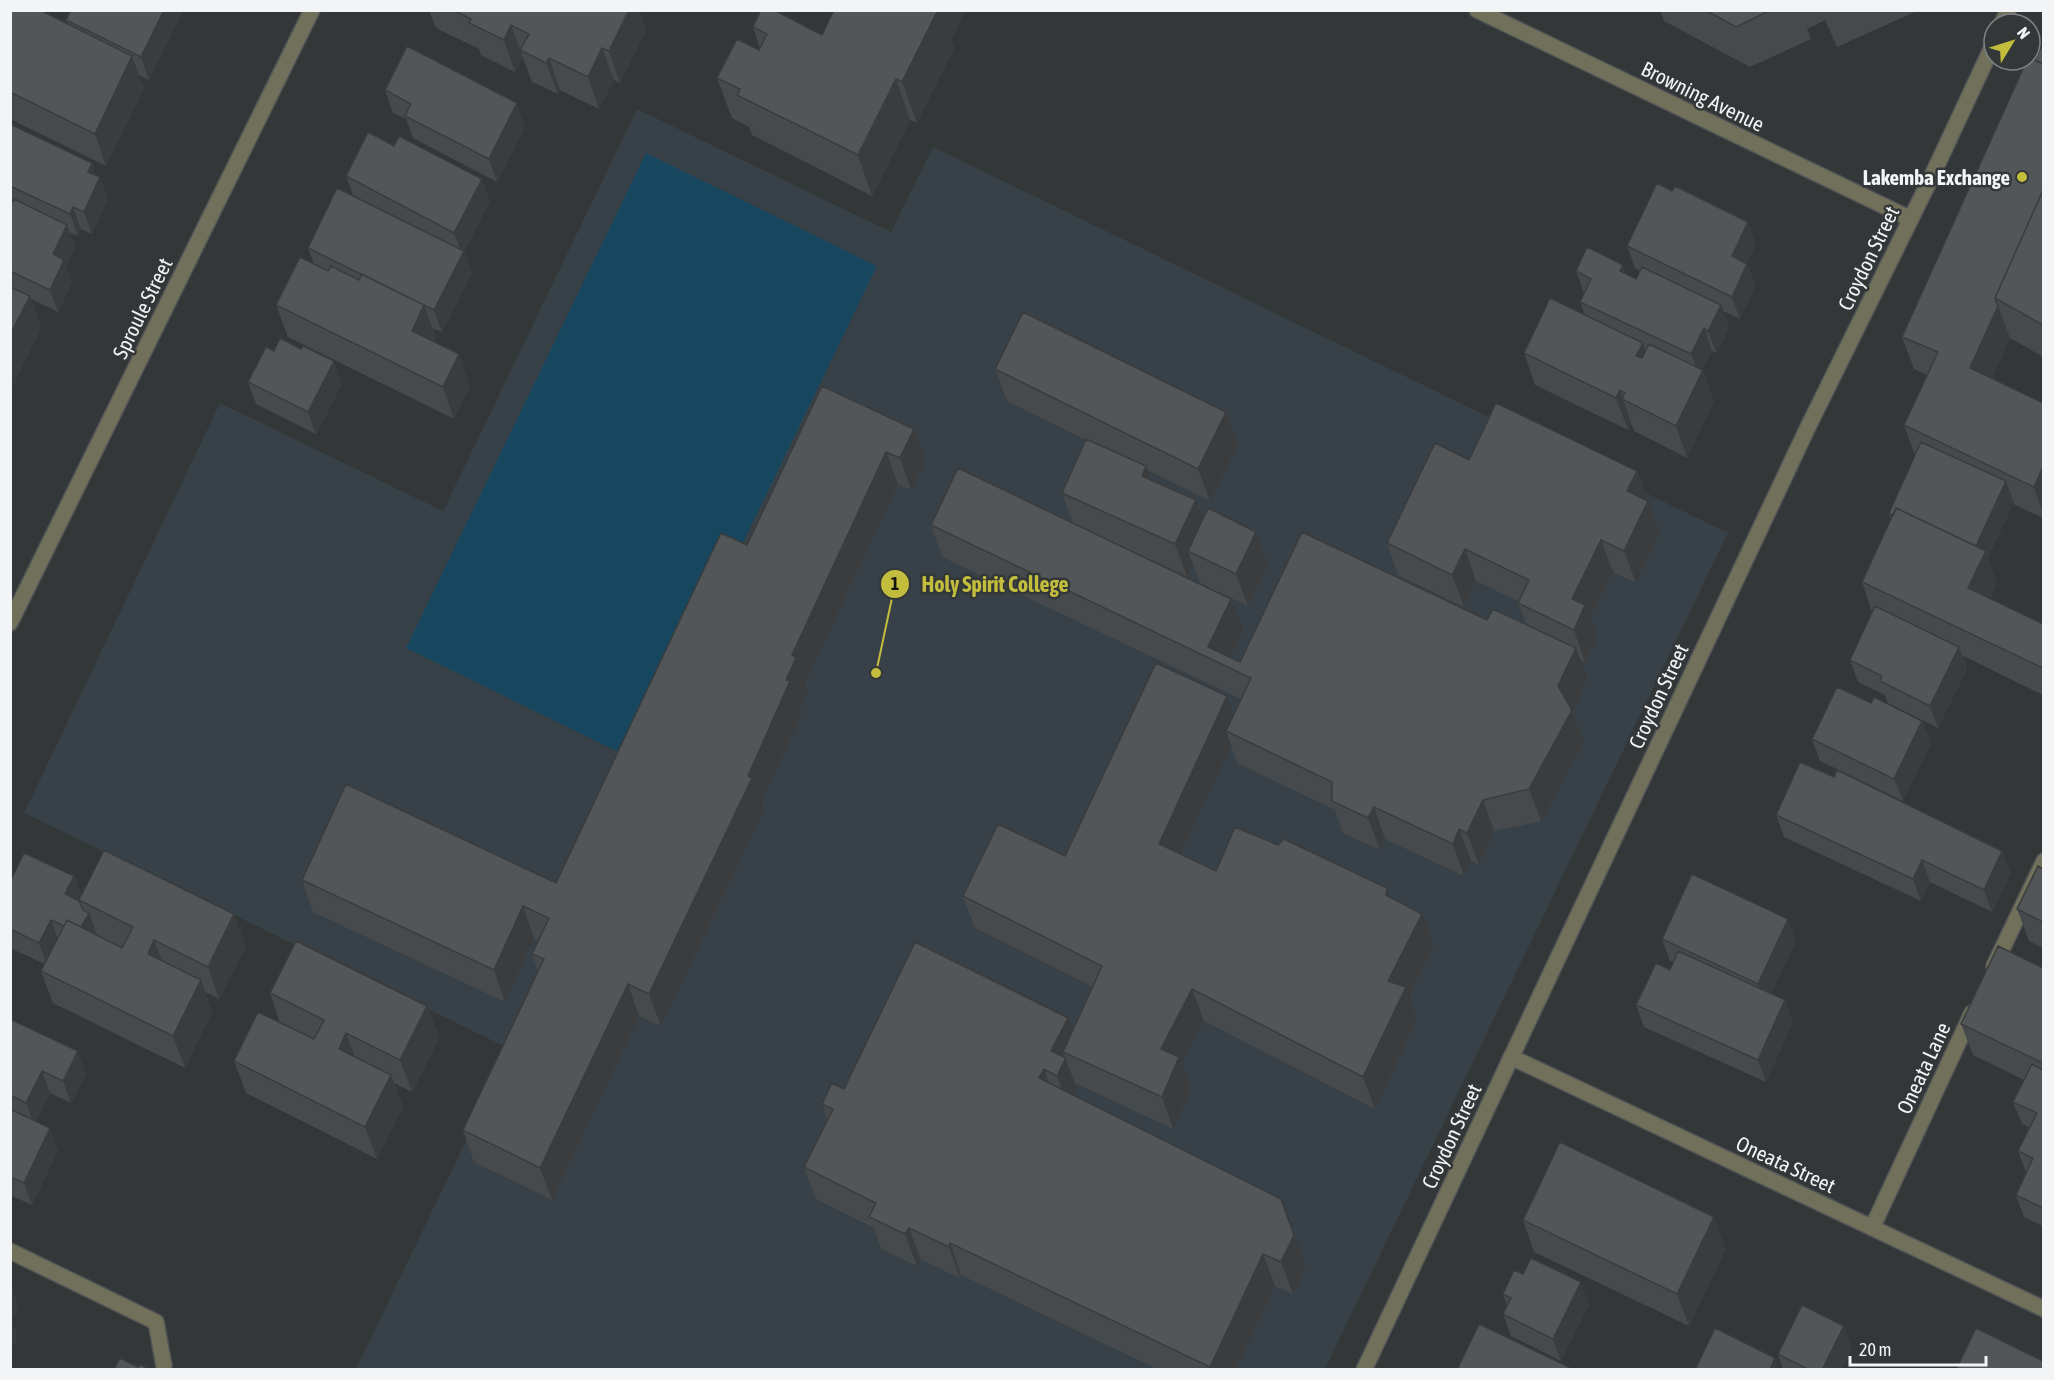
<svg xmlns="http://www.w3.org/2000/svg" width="2054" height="1380" viewBox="0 0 2054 1380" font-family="'Asap Condensed',sans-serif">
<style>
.built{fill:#384147}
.green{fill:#17475e}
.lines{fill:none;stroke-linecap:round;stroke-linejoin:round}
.minor-casing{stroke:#525556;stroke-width:18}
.minor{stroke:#71705b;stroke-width:15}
.wall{fill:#474a4c}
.shaded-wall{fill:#3a3c3e}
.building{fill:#535658;stroke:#3a3c3e;stroke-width:1.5}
.poi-dot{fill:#c3bd3e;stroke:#333738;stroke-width:2}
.labels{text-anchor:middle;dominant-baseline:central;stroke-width:5;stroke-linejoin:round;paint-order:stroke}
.street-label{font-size:21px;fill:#f2f4f5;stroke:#333738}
.poi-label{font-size:21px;font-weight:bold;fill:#f2f4f5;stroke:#333738;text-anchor:end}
.leader{fill:none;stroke:#c3bd3e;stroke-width:2}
.callout-dot{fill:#c3bd3e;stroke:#333738;stroke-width:2}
.mark-label{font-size:18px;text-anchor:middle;font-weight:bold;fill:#111}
.callout-label{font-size:22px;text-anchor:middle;font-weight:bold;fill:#c3bd3e;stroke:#333738;stroke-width:5;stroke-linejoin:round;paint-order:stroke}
</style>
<rect width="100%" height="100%" fill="#333738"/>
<path class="built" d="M637,109L891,232L933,147L1728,533L1325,1369H356L510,1049L24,813L220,403L443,511Z"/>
<path class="green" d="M646,153L877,266L637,761L406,648Z"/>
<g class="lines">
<g class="minor-casing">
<path id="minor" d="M1477,10L1911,219
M2002,24L2008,10
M10,623L312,10
M1994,966L2044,861
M1511,1057L2044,1309
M1872,1228L1972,1013
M10,1251L156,1322L164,1366
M1364,1370L1807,429L1931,178L1994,43"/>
</g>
<use href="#minor" class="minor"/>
</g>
<path class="wall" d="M10,10L68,24L66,20L183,10L149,80L139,75L144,88L106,166L10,119Z
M429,10H639L646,30L620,83L614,80L599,109L560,90L558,94L532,82L523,58L515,72L481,55L479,49L436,28Z
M1660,10H1917V11L1837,47L1825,20L1807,29L1811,39L1750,67L1664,21Z
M753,27L822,35L951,41L954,48L917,123L910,120L872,196L752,135L749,127L732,118L717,78L759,50L760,48Z
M2043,43V357L2010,338L1992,378L2043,403V518L2013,504L1988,558L1997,583L1990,598L2043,624V695L1963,656L1967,669L1938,728L1888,703L1885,695L1858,682L1850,660L1872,612L1862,582L1891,520L1889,513L1915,456L1904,425L1927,375L1914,369L1902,337Z
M385,90L525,126L497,182L413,138L406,119L393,113Z
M10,124L100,177L108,199L92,234L81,229L78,236L70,233L75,247L66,266L72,282L58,312L31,299L41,328L10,391V207L12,204H10Z
M346,176L490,201L464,252L472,273L442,332L432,328L436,337L434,342L459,354L470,386L454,419L288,337L276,305L314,264L308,248L353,195Z
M1672,191L1756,244L1747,263L1755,286L1740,319L1723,311L1729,327L1717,353L1712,351L1702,370L1714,402L1687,458L1634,431L1631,423L1628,430L1535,385L1524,353L1585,315L1580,302L1584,293L1576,271L1626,274L1636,279L1640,271L1635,268L1627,246Z
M995,369L1238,444L1210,501L1147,470L1151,480L1203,520L1256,532L1268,564L1248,606L1200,583L1193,564L1187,576L1133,552L1243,631L1230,657L1240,662L1487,620L1526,624L1518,603V601L1476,581L1464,607L1398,575L1387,543L1469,460L1637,471L1660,532L1636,583L1613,572L1590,618L1597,637L1585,662L1579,659L1587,680L1573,712L1584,742L1541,821L1494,831L1479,865L1471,861L1464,876L1385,839L1380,850L1343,833L1335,810L1237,763L1231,745L1180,854L1216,871L1278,845L1387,888L1390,898L1434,946L1409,995L1417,1019L1375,1109L1204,1021L1182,1063L1191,1089L1173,1129L1075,1083L1070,1069L1077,1090L1074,1096L1306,1266L1293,1294L1275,1286L1235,1370H1159L961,1275L960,1278L921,1260L917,1266L881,1249L874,1228L816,1199L804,1167L827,1119L822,1104L844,1089L1068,1018L1073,1031L1093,987L975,928L963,896L1065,856L1227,696L1233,715L1241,699L942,557L931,525L1073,523L1062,493L1086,440L1007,401Z
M248,382L342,384L316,434L256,404Z
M914,429L925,461L911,490L898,484L805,683L808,690L800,708L802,713L761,803L764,810L661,1026L639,1016L552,1200L474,1162L463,1130L538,971L532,954L538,940L534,938L505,1002L313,912L302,880L556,883L747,545Z
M1922,721L1931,743L1903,801L1820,761L1812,739Z
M1776,815L2011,873L1992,912L1930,882L1921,901L1784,837Z
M2043,869V948L2029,941L2017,909Z
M74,876L81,896L246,946L219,999L205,992L212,1012L185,1068L53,1003L41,971L45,964L10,948V882Z
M1662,939L1796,941L1771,994L1793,1022L1766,1082L1644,1027L1636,1005L1670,970L1673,962L1670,961Z
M2043,968V1226L2024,1217L2016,1195L2026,1173L2018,1151L2029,1127L2022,1124L2013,1102L2024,1080L1973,1055L1961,1024Z
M270,993L427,1006L439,1038L412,1092L394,1083L403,1106L377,1159L246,1093L234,1061L280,1023Z
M10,1019L86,1073L71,1103L50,1093L36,1121L58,1150L32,1205L10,1195Z
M1523,1220L1726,1249L1689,1326L1534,1252Z
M1503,1294L1589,1304L1561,1361L1511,1336L1503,1314L1507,1306Z
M1852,1348L1841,1370H1783L1778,1354Z"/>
<path class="shaded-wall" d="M164,10H183L149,80L141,57Z
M629,10H639L646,30L620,83L609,51Z
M936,10H966L951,41L954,48L917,123L902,82Z
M511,25L523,58L515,72L504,40Z
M602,48L614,80L599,109L588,77Z
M132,56L144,88L106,166L95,134Z
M549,58L560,90L558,94L546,63Z
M896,79L910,120L872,196L858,155Z
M517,103L525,126L497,182L489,159Z
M92,163L98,181L100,177L108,199L92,234L84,212L88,172Z
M482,179L490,201L464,252L472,273L442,332L434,310L462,254L454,233Z
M73,207L81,229L78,236L70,214Z
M1748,222L1756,244L1740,278L1732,256Z
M67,225L75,247L66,266L72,282L58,312L50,290L53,254Z
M1747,264L1755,286L1740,319L1732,297Z
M1623,265L1631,287L1620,271Z
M30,296L41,328L10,391V335Z
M424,305L436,337L423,363L412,331Z
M1721,305L1729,327L1717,353L1708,331Z
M1998,306L2010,338L1982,400L1970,368Z
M1704,328L1712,351L1699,376L1691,354Z
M1643,343L1654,375L1636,356Z
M459,354L470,386L454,419L443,387Z
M334,361L342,384L316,434L308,412Z
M1703,370L1714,402L1687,458L1676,426Z
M1620,390L1631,423L1628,430L1616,398Z
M1226,412L1238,444L1210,501L1198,469Z
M914,429L925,461L911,490L900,458Z
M886,452L898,484L805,683L808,690L800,708L802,713L761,803L764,810L661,1026L649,994L748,776L786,680L792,655Z
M1146,466L1158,498L1142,476Z
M2043,467V513L2034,487Z
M1637,471L1660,532L1636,583L1624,551L1627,491Z
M2006,481L2014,503L1988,558L1997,583L1980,620L1968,588L1973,552Z
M1196,500L1207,532L1188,551L1193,564L1187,576L1175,544Z
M1256,532L1268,564L1248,606L1236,574Z
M1601,540L1613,572L1590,618L1597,637L1585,662L1574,630L1572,599Z
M1465,549L1476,581L1464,607L1452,575Z
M1231,599L1243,631L1226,666L1208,647Z
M1959,647L1967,669L1938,728L1930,706Z
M1576,648L1587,680L1573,712L1584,742L1541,821L1529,789L1558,686Z
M1227,696L1238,728L1226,731L1231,745L1170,876L1159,844Z
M1922,721L1931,743L1903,801L1894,779Z
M1483,800L1494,831L1479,865L1467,833Z
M1374,807L1385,839L1380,850L1368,818Z
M1459,829L1471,861L1464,876L1453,844Z
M2002,851L2011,873L1992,912L1984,890Z
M1922,860L1930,882L1921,901L1913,879Z
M74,876L82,898L80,901L65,894Z
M1387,888L1399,920L1386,895Z
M523,906L534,938L505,1002L494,970Z
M89,913L97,935L78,934Z
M234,914L246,946L219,999L208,967Z
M1422,914L1434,946L1409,995L1417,1019L1375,1109L1363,1077L1388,981Z
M1788,919L1796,941L1766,1006L1758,984Z
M51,920L59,942L47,965L39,943Z
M154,940L166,972L148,954Z
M201,980L212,1012L185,1068L173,1036Z
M628,984L639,1016L552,1200L540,1168Z
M1192,989L1204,1021L1182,1063L1191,1089L1173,1129L1162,1097L1161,1049Z
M1785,1000L1793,1022L1766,1082L1758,1060Z
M427,1006L439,1038L412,1092L400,1060Z
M1068,1018L1079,1050L1063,1052L1077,1090L1068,1108L1057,1076L1051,1051Z
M346,1033L358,1065L339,1049Z
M78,1051L86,1073L71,1103L63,1081Z
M1044,1069L1055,1101L1039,1078Z
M42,1071L50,1093L34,1125L26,1103Z
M391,1075L403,1106L377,1159L365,1127Z
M50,1128L58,1150L32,1205L24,1183Z
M1714,1217L1726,1249L1689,1326L1677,1294Z
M909,1228L921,1260L917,1266L905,1234Z
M1294,1235L1306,1266L1293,1294L1281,1262Z
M950,1243L961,1275L960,1278L949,1247Z
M1263,1254L1275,1286L1235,1370H1211L1210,1367Z
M1581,1282L1589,1304L1561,1361L1553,1339Z
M10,1283L19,1306L12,1321L18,1337L10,1352Z
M1844,1326L1852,1348L1841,1370H1822Z
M1775,1358L1779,1370H1770Z"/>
<path class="building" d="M10,10H40L132,56L95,134L10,92Z
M71,10H164L141,57L66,20Z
M453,10H629L609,51L602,48L588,77L549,58L546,63L520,50L529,34L511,25L504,40L469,23L471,19Z
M761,10H774L822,35L834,10H938L902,82L896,79L858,155L737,95L740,89L717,78L737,39L759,50L767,34L753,27Z
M1705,10H1771L1736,27Z
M2043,43V64L2035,60Z
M407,46L517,103L489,159L405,116L411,104L385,90Z
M2030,58L2043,64V190L1995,298L1998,306L1970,368L2043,403V467L2034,487L1904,425L1938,352L1902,337L2027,60H2030Z
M10,124L92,163L88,172L100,177L84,212L73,207L70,214L10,186Z
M368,132L394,146L399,136L482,179L454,233L346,176Z
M1657,183L1672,191L1675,186L1748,222L1732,256L1747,264L1732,297L1627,246Z
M337,188L464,251L434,310L308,248Z
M2043,190V325L1995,298Z
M14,199L67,225L53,254L64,260L50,290L10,271V207Z
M1587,247L1623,265L1620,271L1636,279L1642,267L1721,305L1708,331L1704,328L1691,354L1580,302L1591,279L1576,271Z
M300,257L328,271L331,266L359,280L362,274L424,305L412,331L459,354L443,387L276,305Z
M10,287L30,296L10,335Z
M1550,298L1643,343L1636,356L1642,358L1649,344L1703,370L1676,426L1622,399L1625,393L1620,390L1616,398L1524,353Z
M1023,312L1226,412L1198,469L995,369Z
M280,338L301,349L303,346L334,361L308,412L248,382L266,347L274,351Z
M822,386L914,429L900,458L886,452L792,655L796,658L786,680L790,681L748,776L752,778L649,994L628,984L540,1168L463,1130L544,959L532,954L549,918L523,906L494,970L302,880L346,784L556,883L721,533L747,545Z
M1496,403L1637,471L1627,491L1648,501L1624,551L1601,540L1572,599L1585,605L1574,630L1518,603L1529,580L1465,549L1452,575L1387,543L1435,443L1469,460Z
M1086,439L1146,466L1142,476L1196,500L1175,544L1062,493Z
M1921,442L2006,481L1976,546L1896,508L1893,516L1889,513Z
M958,468L1231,599L1208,647L1240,662L1302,532L1487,620L1493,609L1576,648L1558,686L1572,710L1529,789L1483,800L1467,833L1459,829L1453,844L1374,807L1368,818L1332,801V782L1226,731L1251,678L931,525Z
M1208,508L1256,532L1236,574L1188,551Z
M1896,508L1986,551L1968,588L2043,624V668L1862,582Z
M1875,606L1959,647L1930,706L1880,681L1882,676L1850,660Z
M1156,663L1227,696L1159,844L1216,871L1235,827L1278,845L1284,839L1387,888L1386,895L1422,914L1388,981L1406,987L1363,1077L1192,989L1161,1049L1179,1057L1162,1097L1063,1052L1102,966L963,896L998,824L1065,856Z
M1837,687L1871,703L1874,697L1922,721L1894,779L1812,739Z
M1800,762L1834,777L1837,770L2002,851L1984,890L1922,860L1913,879L1776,815Z
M104,850L234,914L208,967L154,940L148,954L201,980L173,1036L41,971L67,920L122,948L133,927L79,900Z
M24,853L74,876L65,894L79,901L83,910L89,913L81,927L67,920L64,926L51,920L39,943L10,929V882Z
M2038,866L2043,869V922L2017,909Z
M1692,874L1788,919L1758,984L1662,939Z
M296,941L427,1006L400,1060L346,1033L339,1049L391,1075L365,1127L234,1061L258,1012L314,1039L324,1020L270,993Z
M915,942L1068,1018L1051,1051L1066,1058L1057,1076L1044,1069L1039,1078L1281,1199L1294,1235L1281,1262L1263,1254L1210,1367L950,1243L949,1247L909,1228L905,1234L869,1217L876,1203L804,1167L833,1109L822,1104L832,1083L844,1089Z
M1998,946L2043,968V1063L1961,1024Z
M1678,951L1785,1000L1758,1060L1636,1005L1656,963L1670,970Z
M10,1019L78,1051L63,1081L42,1071L26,1103L10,1095Z
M2032,1064L2043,1070V1208L2016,1195L2033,1158L2018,1151L2037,1113L2013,1102Z
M10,1109L50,1128L24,1183L10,1177Z
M1560,1142L1714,1217L1677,1294L1523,1220Z
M1531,1258L1581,1282L1553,1339L1503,1314L1511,1298L1503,1294L1514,1270L1523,1274Z
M1802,1305L1844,1326L1822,1370H1809L1778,1354Z
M1479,1324L1575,1370H1457Z
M1715,1328L1775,1358L1770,1370H1695Z
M1976,1328L2043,1361V1370H1956Z
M120,1358L138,1367L140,1364L150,1370H114Z"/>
<circle class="poi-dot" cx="2022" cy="177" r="6"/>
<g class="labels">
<g class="street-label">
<text transform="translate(1703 96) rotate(26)">Browning Avenue</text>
<text transform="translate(1868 258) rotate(-64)">Croydon Street</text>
<text transform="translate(142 308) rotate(-64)">Sproule Street</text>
<text transform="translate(1658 696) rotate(-65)">Croydon Street</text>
<text transform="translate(1923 1068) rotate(-65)">Oneata Lane</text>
<text transform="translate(1451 1136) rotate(-65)">Croydon Street</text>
<text transform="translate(1786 1164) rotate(25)">Oneata Street</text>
</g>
<g class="poi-label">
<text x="2010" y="177">Lakemba Exchange</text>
</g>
</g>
<path class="leader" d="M876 673L895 584"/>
<g class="callout-dot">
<circle cx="876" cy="673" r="6"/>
<circle cx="895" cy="584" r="15"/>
</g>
<g class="mark-label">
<text x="895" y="590">1</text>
</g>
<g class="callout-label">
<text x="995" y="592">Holy Spirit College</text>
</g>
<rect width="2054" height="1380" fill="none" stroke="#f2f4f5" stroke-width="24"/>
<g transform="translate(2012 42) rotate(52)"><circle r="28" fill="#333738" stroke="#7f8384" stroke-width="1.5"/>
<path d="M0-4.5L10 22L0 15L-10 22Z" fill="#c3bd3e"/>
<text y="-9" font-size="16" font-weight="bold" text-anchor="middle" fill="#f2f4f5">N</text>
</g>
<path d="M1850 1356v9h136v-9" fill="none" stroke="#f2f4f5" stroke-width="3"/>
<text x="1859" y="1356" font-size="18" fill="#f2f4f5" stroke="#333738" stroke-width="4.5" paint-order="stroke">20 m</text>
</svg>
